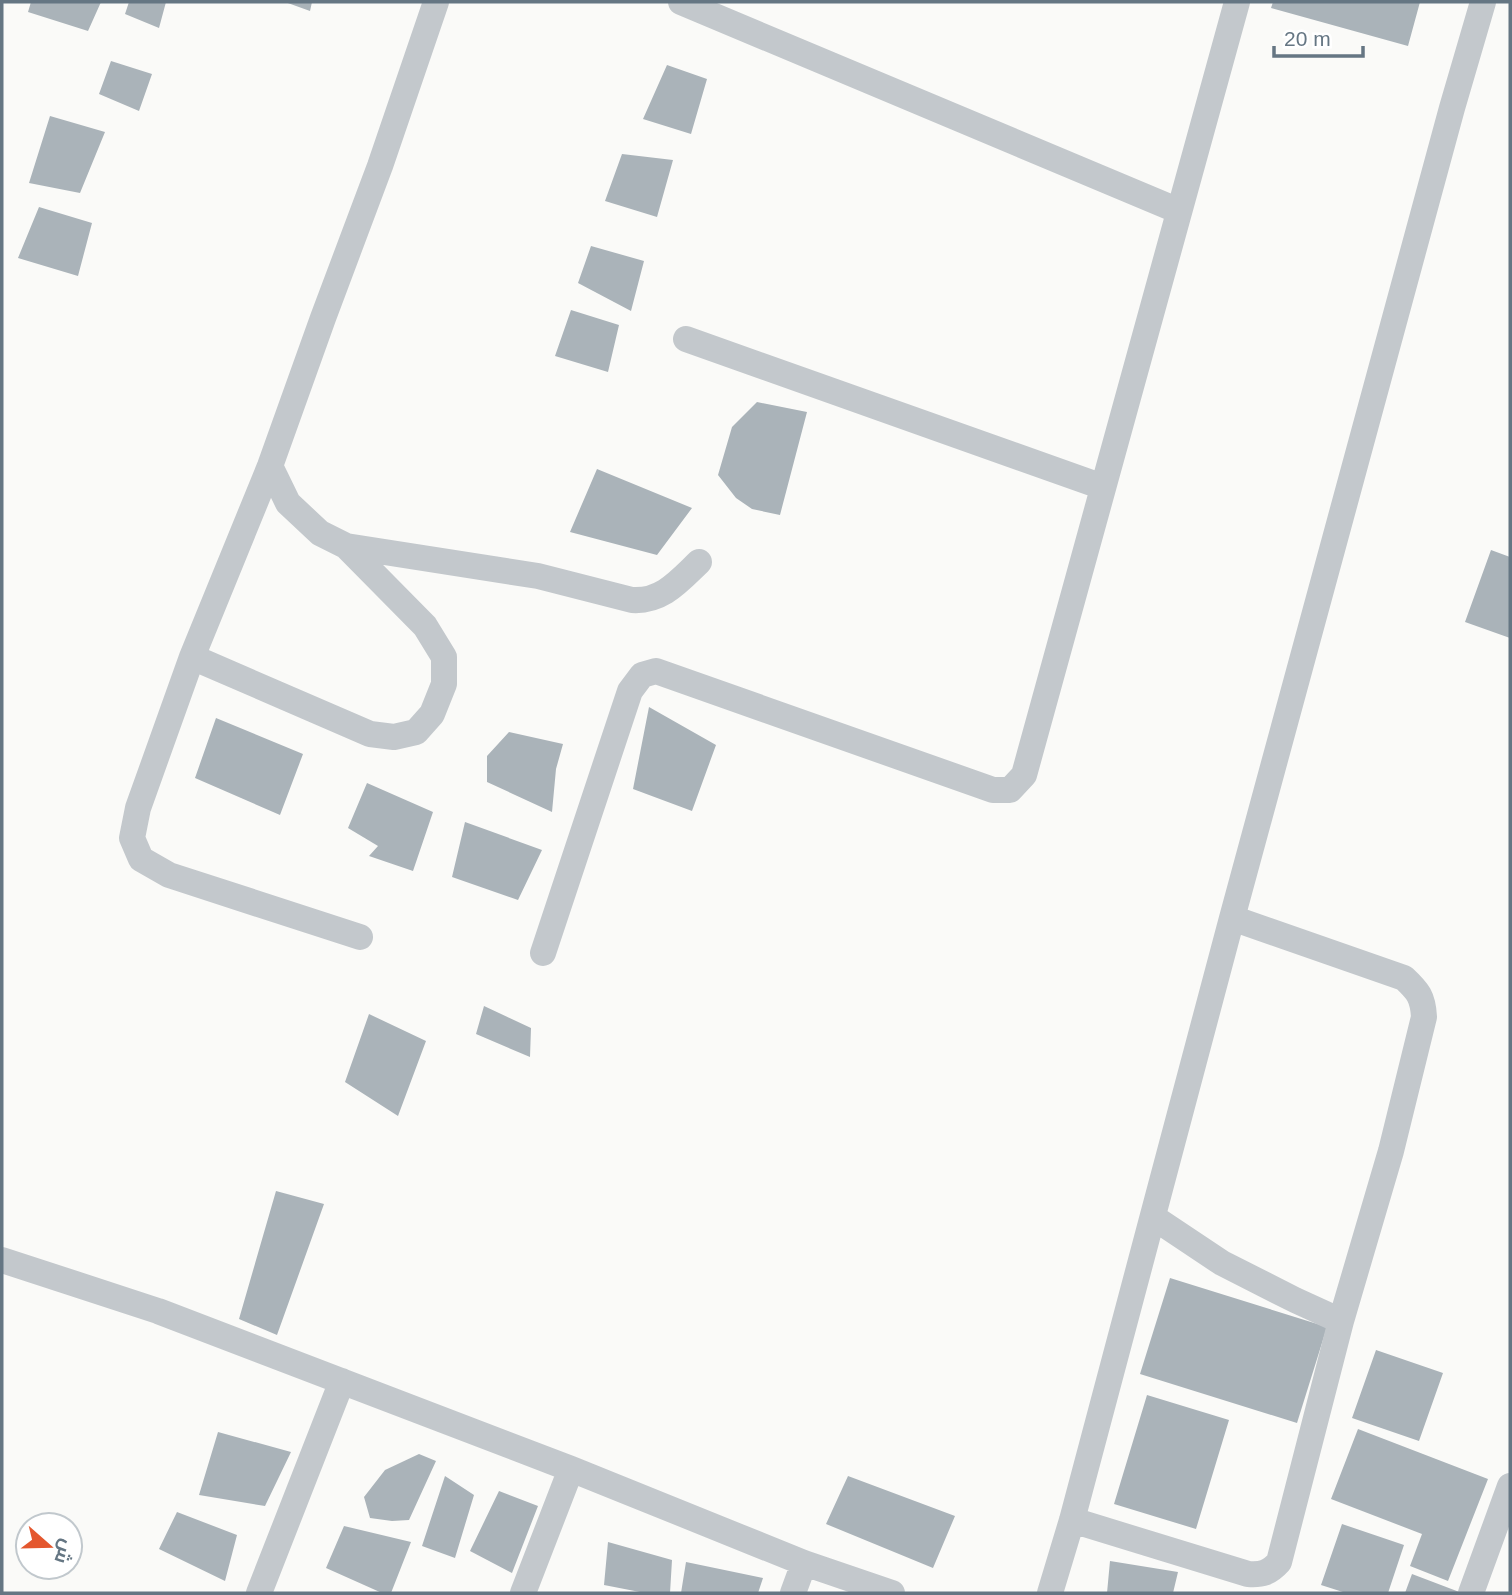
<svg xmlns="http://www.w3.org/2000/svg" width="1512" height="1595" viewBox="0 0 1512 1595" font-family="Helvetica,Cairo,sans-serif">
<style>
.building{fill:#aab3b9}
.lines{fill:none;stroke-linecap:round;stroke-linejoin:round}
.street{stroke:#c3c8cc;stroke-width:26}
</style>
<rect width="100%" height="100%" fill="#fafaf8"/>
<path class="building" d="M31,2H101L88,31L28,12Z
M129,2H166L159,28L125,14Z
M285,2H312L310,11Z
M1273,2H1420L1408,46L1271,8Z
M111,61L152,74L139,111L99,94Z
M667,65L707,79L691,134L643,119Z
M50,116L105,132L80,193L29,183Z
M622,154L673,160L657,217L605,201Z
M39,207L92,223L78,276L18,258Z
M591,246L644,261L631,311L578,283Z
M571,310L619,325L608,372L555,356Z
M757,402L807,412L780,515L752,509L736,498L718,475L732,427Z
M597,469L692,508L657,555L570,532Z
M1491,550L1510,557V638L1465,622Z
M649,707L716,745L692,811L633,789Z
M216,718L303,754L280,815L195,778Z
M509,732L563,744L556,769L552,812L487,782V756Z
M367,783L433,812L413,871L369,856L378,846L348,828Z
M465,822L542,850L518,900L452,877Z
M484,1006L531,1028L530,1057L476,1034Z
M369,1014L426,1041L398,1116L345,1082Z
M276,1191L324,1204L277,1335L239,1319Z
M1170,1278L1327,1327L1297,1423L1140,1374Z
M1376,1350L1443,1373L1419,1441L1352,1418Z
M1147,1395L1229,1420L1196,1529L1114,1504Z
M1358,1429L1488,1479L1448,1581L1410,1566L1422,1534L1331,1499Z
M218,1432L291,1452L265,1506L199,1495Z
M419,1454L436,1461L409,1520L392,1521L370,1518L364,1497L385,1470Z
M445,1476L474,1495L455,1558L422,1546Z
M848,1476L955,1516L933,1568L826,1524Z
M499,1491L538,1506L512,1573L470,1551Z
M177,1512L237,1535L225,1581L159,1549Z
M1342,1524L1404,1545L1388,1593H1346L1321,1585Z
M344,1526L411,1542L391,1593H382L326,1568Z
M608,1542L672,1560L670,1593H645L604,1585Z
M1110,1561L1178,1572L1173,1593H1107Z
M686,1562L763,1578L758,1593H681Z
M1412,1574L1462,1593H1405Z"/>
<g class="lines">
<path class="street" d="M681,2L1179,211
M686,339L1103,487
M270,466L288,503L320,533L346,546L538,576L632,600C662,602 679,581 699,562
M192,657L370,734L394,737L416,732L432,714L444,684V657L425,626L346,546
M360,937L169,875L141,859L132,838L138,808L192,657L270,466L323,318L380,166L436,2
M543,953L630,691L642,675L656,671L993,790H1010L1024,775L1237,2
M1153,1217L1222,1263L1295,1300L1341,1321
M2,1260L158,1311L571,1469L804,1563L892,1593
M1072,1520L1248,1574C1262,1575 1269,1573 1279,1562L1341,1321L1391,1151L1424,1017C1423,997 1418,991 1404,978L1232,918
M259,1593L342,1381
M523,1593L571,1469
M793,1593L804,1563
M1050,1593L1072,1520L1232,918L1452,108L1483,2
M1471,1593L1510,1486"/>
</g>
<rect width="1512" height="1595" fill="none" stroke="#657683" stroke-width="7"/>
<g transform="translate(49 1546) rotate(110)"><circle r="33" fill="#ffffff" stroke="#c1c8cd" stroke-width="2"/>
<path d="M0-5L12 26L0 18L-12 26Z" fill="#e4572e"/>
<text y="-10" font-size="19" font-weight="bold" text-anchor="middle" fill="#657683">ش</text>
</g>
<path d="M1274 46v10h89v-10" fill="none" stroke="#657683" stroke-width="3.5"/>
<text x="1284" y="46" font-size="21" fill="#657683" stroke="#ffffff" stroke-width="5" paint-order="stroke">20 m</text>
</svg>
